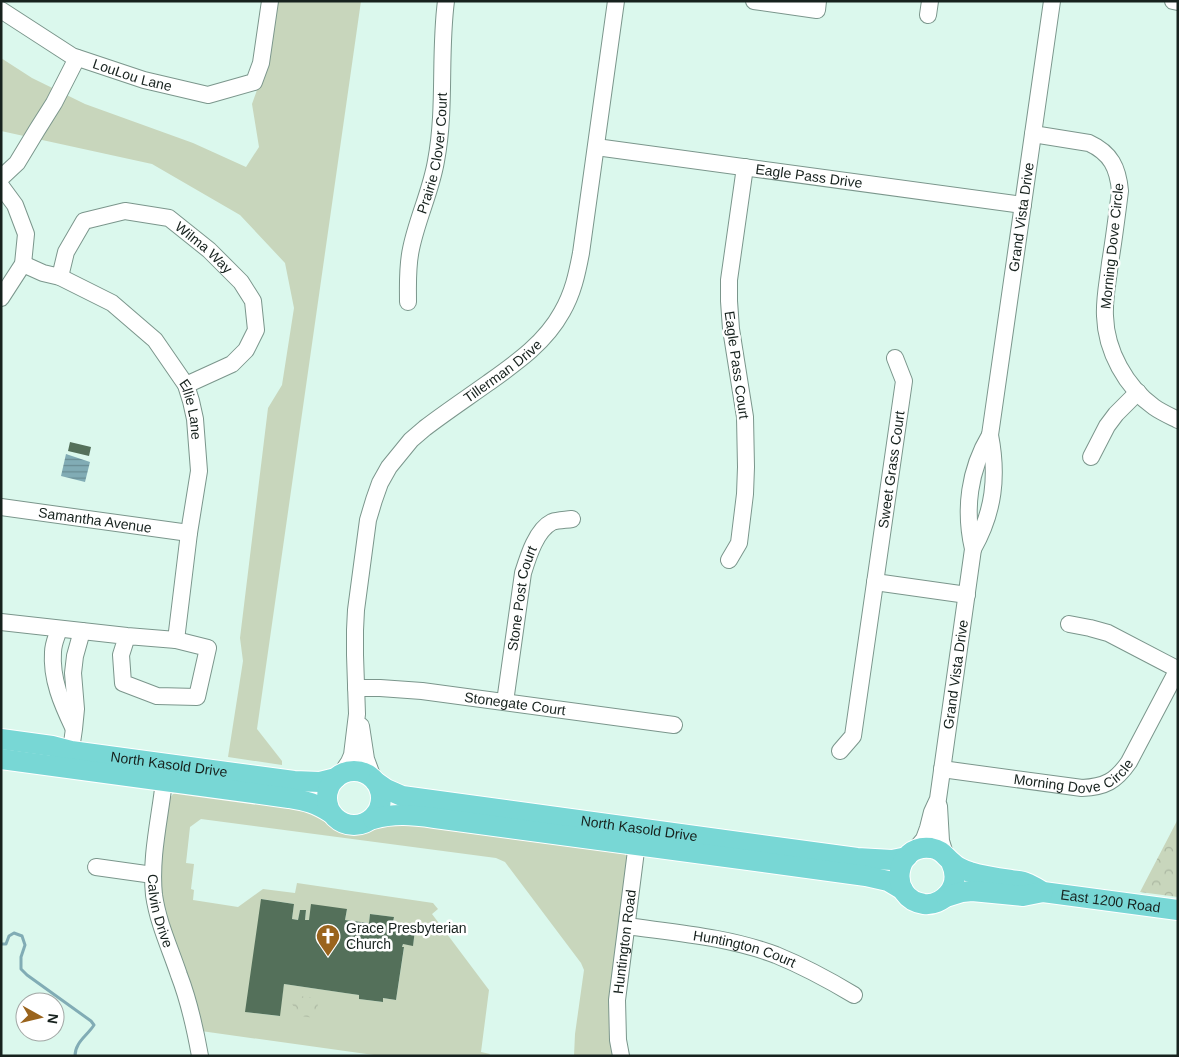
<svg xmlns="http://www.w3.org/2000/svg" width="1179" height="1057" viewBox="0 0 1179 1057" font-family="Helvetica,sans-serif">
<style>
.grass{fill:#c8d6bc;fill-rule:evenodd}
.park{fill:url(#park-crowns)}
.water{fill:url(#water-rules)}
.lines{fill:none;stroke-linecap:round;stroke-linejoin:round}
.stream{stroke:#81acb5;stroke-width:3}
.building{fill:#54705a}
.minor-casing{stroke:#7b968c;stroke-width:18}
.major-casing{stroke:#fff;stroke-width:22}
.minor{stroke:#fff;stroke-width:16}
.major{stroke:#78d7d5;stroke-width:20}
.labels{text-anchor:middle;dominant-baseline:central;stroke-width:5;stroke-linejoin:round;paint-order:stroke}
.street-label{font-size:14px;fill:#17221e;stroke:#fff}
.poi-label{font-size:14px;fill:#17221e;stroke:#fff;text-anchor:start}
</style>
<defs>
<pattern id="park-crowns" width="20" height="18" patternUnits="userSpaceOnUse" patternTransform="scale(1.25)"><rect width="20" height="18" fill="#c8d6bc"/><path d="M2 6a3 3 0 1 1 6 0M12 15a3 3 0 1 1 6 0" fill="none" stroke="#abb7a1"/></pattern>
<pattern id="water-rules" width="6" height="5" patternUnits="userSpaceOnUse" patternTransform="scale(1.25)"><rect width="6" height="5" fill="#81acb5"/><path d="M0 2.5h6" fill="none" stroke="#698c93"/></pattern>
</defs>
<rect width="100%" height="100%" fill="#dbf8ed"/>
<path class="grass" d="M276,1H361L257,729L282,761V765L228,757L243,661L240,638L268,408L282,385L294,308L285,263L240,215L152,164L1,131V58L32,78L85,104L193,143L246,167L259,147L252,104L262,76Z
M180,791L281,802L329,820L338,828L351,832L363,831L386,819L623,852L628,858L614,1056H574L575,1034L584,970L581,963L505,862L496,858L201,819L190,827L186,863L194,864L191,889L194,890L193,900L238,907L263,889L295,893L297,883L433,903L438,909L432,914L489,990L481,1052L490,1054L489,1056H381L201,1031L164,916L161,893V860L168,801L173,794ZM262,899L294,904L292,919L298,920L300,910L306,911L305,920H309L347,909L345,920L369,923L370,914L394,917L392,927L415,930L413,945L403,944L402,947L404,948L396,1000L383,998L382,1002L359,999V995L284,984L279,1016L246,1012Z"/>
<path class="park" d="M1178,819V897L1140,892Z
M291,995L315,998L318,1003L316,1017L315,1018L300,1016L288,998L289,996Z"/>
<path class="water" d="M66,454L90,462L85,482L61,476Z"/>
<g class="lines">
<path class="stream" d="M1,944H6L9,936L14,933L22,936L25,945L21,957V969L27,975L91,1021L94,1025C87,1036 75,1042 75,1056"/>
</g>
<path class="building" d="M70,442L91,447L89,456L68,451Z
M261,899L294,904L292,919L298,920L300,910H306L305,920H309L311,904L347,909L345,920L369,923L370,914L394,917L392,927L415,930L413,946L403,944L402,947H404L396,1000L383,998V1002L359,999V995L345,993L284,984L280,1016L245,1012Z"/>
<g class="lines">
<g class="minor-casing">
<g id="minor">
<path d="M754,1L817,10L818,1"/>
<path d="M1173,1L1178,2"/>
<path id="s1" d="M1,10L72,56L144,80L208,95L254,82L261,63L270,1"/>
<path d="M928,15L930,1"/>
<path d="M1033,134L1089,143C1111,153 1118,168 1120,191C1117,215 1114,239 1110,263C1108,281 1104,299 1105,316C1106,351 1126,387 1154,407C1161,412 1170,416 1178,420"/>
<path id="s2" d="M596,147L1023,205"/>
<path d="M1,178L17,163L37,130L54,103L77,58"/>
<path d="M1,186L15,205L26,234L23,264L1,298"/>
<path id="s3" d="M23,264L43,273L60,277L112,303L155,340L186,385L191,401L195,419L199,471L189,533L176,640"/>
<path id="s4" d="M60,277L66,252L84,221L125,211L169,218L209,250L241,282L253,301L256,330L246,350L232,364L186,385"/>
<path id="s5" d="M408,302C408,284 407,267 411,249C417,219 431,191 436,161C446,108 439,54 446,1"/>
<path d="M1091,457L1107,426L1116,414L1138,392"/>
<path id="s6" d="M1,507L189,533"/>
<path id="s7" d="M973,549C994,512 998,476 990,435L1052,1"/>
<path d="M729,560L739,543L745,494L746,467L745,417L731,329L729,301V280L745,167"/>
<path d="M875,582L967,595"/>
<path d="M1,622L127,636L176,640L208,648L197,697L157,696L123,683L121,655L127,636"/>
<path d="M1069,624L1090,628L1108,633L1177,669"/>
<path d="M59,629C57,636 53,644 53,652C51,679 62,704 73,727"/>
<path id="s8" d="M356,688H380L422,691L674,725"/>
<path id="s9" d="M505,702L523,573C528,557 536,530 552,522C558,520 566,520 572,519"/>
<path d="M361,726L366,759L373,778"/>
<path id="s10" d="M840,751L853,736L904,381L895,358"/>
<path d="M69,763L74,729L76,709L73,673L75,656L82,631"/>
<path id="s11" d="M160,769L164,781C160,818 150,857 154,895C158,923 170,948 179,975C189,1001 195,1028 200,1056"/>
<path id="s12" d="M942,769L1082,788C1105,787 1116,781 1129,762L1178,669"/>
<path id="s13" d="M341,774L349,762L352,755L357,714L355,655V630L356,610L368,520L374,500L380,483L389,467L411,440L425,428C446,412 467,398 488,383C516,363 545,343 562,312C573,293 577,274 581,253L616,1"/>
<path d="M939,806L941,841L945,854"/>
<path id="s14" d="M914,851L924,839L928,828L932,812L938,799L973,549C964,510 969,470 990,435"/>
<path d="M96,867L153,875"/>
<path id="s15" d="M627,926C677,933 728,937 776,955C803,966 829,980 854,995"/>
<path id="s16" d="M621,1056L618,1040L617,1000L638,835"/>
</g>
</g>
<g class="major-casing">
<g id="major">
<path id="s17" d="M1,739L52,746L71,751L294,781L320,782L336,778"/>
<path d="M1,759L289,798C307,801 315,803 331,813"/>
<circle cx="354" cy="798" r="27"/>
<path id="s18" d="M376,782L386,789L402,796L857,858L892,860L907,857"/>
<path d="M373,819C395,813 412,815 435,818L866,876L888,881L903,890"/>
<path id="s19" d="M951,862C956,873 956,885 948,894C942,901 933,905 924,904C887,899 894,843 931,848C943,850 945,857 953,863C957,867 964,870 970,872C983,876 997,878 1011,880C1016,881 1022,881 1026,883C1032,885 1038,889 1043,892L1178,910"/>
<path d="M946,897L962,892L972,891L1023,896L1043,892"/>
</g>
</g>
<use href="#minor" class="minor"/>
<use href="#major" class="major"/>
</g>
<defs>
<g id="church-pin" transform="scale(1.25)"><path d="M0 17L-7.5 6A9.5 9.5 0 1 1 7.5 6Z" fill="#9a641d" stroke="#fff"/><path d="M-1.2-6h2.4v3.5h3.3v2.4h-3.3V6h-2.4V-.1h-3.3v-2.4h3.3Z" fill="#fff"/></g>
</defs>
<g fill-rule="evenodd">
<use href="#church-pin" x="328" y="936"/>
</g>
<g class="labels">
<g class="street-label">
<text stroke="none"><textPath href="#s1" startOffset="148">LouLou Lane</textPath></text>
<text stroke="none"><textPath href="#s5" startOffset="152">Prairie Clover Court</textPath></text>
<text stroke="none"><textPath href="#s2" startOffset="215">Eagle Pass Drive</textPath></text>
<text stroke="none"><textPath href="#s7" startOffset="338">Grand Vista Drive</textPath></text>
<text transform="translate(1112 246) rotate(-84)">Morning Dove Circle</text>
<text stroke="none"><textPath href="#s4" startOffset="194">Wilma Way</textPath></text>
<text transform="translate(737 365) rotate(82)">Eagle Pass Court</text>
<text stroke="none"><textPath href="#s13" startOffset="465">Tillerman Drive</textPath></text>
<text stroke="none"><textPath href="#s3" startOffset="234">Ellie Lane</textPath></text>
<text stroke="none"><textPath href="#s10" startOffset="289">Sweet Grass Court</textPath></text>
<text stroke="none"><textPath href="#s6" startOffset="95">Samantha Avenue</textPath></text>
<text stroke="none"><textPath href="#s9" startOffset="105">Stone Post Court</textPath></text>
<text stroke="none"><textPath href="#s14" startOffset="184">Grand Vista Drive</textPath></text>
<text stroke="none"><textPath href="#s8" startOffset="160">Stonegate Court</textPath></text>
<text stroke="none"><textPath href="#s17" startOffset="170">North Kasold Drive</textPath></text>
<text stroke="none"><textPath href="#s12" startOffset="136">Morning Dove Circle</textPath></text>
<text stroke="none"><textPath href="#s18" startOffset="269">North Kasold Drive</textPath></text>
<text stroke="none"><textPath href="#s19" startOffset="341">East 1200 Road</textPath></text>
<text stroke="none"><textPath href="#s11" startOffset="144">Calvin Drive</textPath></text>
<text stroke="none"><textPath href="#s16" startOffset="115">Huntington Road</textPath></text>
<text stroke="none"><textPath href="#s15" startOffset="120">Huntington Court</textPath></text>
</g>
<g class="poi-label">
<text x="346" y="928">Grace Presbyterian<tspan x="346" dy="16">Church</tspan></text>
</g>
</g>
<rect width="1179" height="1057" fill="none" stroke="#17221e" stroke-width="5"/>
<g transform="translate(40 1017) rotate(98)"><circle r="24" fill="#ffffff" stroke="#a2a7a5"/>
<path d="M0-4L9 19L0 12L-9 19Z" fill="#9a641d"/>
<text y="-8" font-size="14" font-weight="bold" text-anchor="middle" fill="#17221e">N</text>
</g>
</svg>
